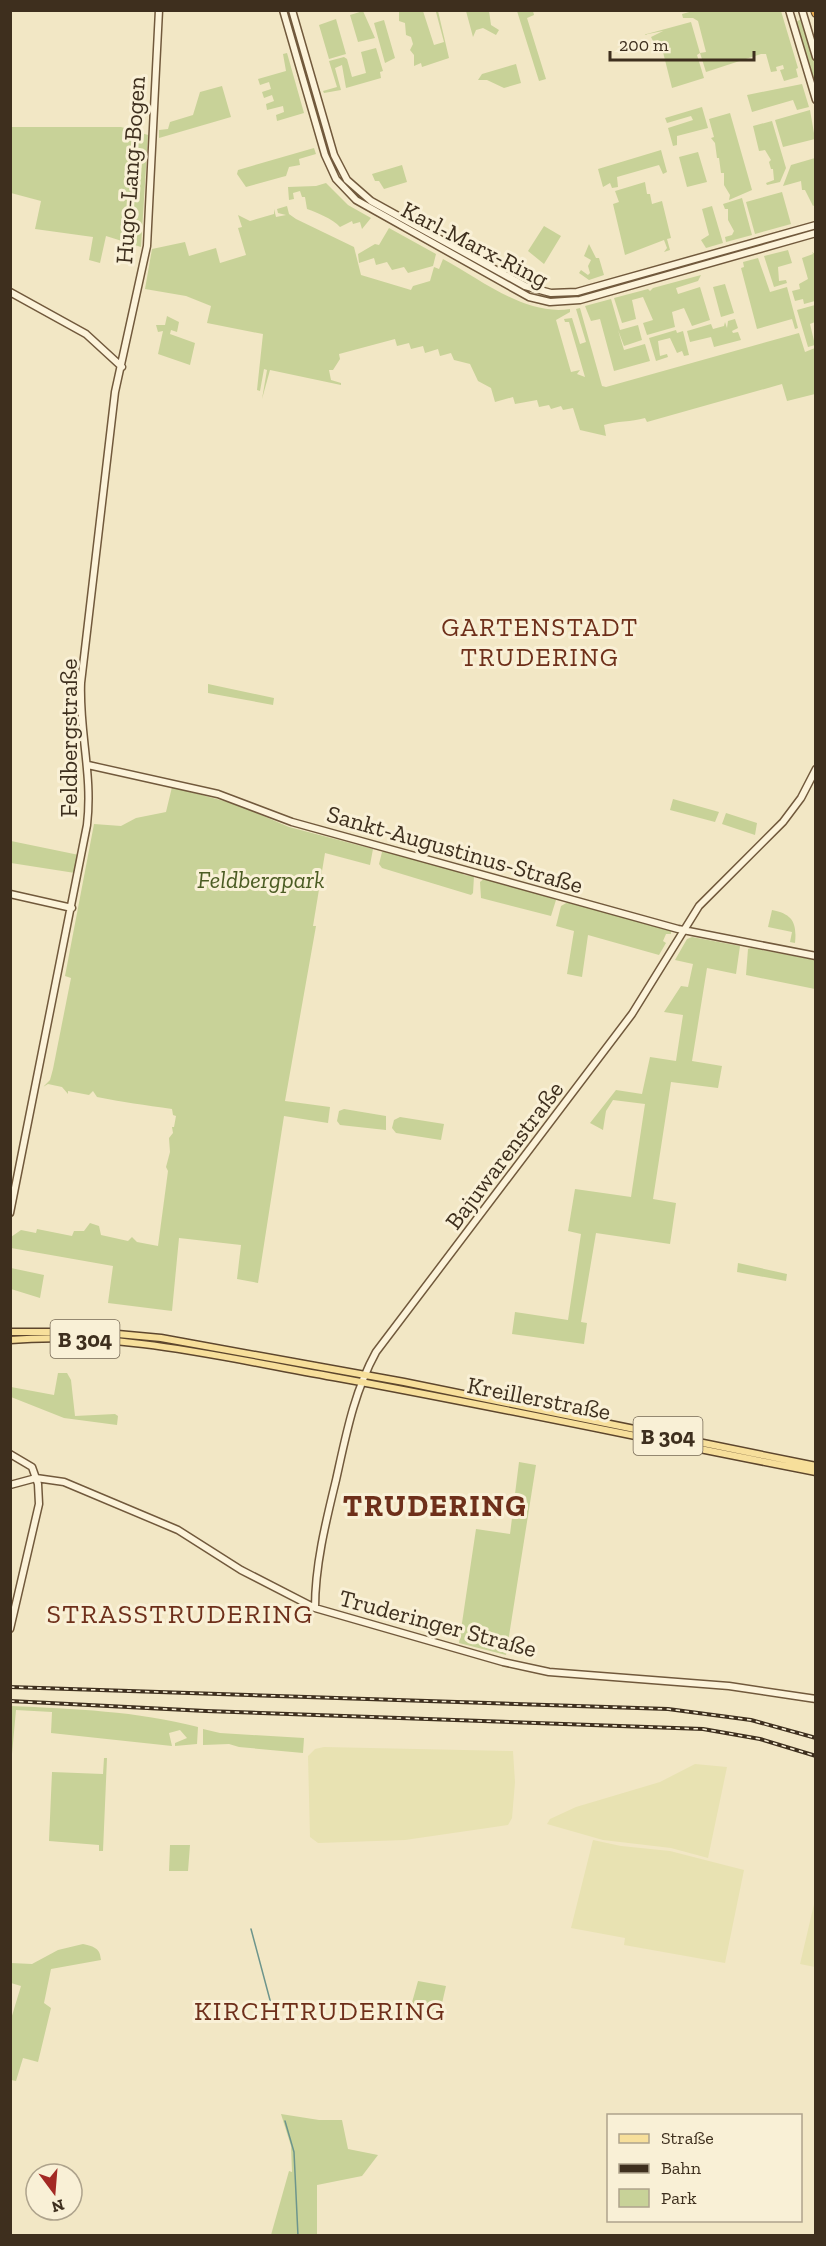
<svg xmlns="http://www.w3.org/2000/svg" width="826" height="2246" viewBox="0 0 826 2246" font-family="'Zilla Slab',serif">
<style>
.farmland{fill:#e8e2b2}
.green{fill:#c8d298}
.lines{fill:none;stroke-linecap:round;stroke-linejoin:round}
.stream{stroke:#6d958c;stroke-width:1.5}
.secondary-casing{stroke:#71593c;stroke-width:9}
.primary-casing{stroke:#5d462d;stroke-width:9}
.highway-casing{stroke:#5d462d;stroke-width:10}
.secondary{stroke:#fcf3da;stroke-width:6}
.primary{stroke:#f7df9b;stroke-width:6}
.highway{stroke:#e7ac50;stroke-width:8}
.rail-casing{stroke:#3e2f1e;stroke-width:4}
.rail{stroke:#f9f0d6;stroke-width:1.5;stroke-dasharray:4.5;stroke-linecap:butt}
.labels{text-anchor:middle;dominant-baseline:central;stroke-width:6;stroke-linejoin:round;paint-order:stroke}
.shield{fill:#f9f0d6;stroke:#766955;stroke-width:1.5}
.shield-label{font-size:22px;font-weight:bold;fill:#3e2f1e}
.street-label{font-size:24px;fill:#3e2f1e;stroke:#f9f0d6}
.park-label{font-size:24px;font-style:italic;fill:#4b5c23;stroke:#f9f0d6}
.neighbourhood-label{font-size:26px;letter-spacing:1.5px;fill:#6e2f1a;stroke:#f9f0d6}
.quarter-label{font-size:27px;letter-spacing:1.5px;fill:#6e2f1a;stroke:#f9f0d6}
.district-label{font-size:30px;font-weight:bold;letter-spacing:1.5px;fill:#6e2f1a;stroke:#f9f0d6}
</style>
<rect width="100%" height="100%" fill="#f2e7c5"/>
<path class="farmland" d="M324,1747L513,1751L515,1782L512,1818L508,1825L405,1840L318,1843L310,1837L308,1756L315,1749Z
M695,1764L727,1767L708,1858L671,1848L603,1840L547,1824L550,1819L576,1807L660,1782Z
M593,1840L621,1846L670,1851L744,1870L725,1963L624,1945L625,1938L571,1928Z
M815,1900V1967L800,1964Z"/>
<path class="green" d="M363,11L375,38L358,42L350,15Z
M399,11H423L434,45L444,42L436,12L433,11H438L449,58L422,67L421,63L414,66V55L410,50L413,44L411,37L406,35L405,23L399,21Z
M466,11H489L491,25L499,30L496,35L483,28L476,30L473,37Z
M517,11H533L534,15L527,18L546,79L539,81Z
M693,11H781L798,68L796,69L798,77L784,81L780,70L784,69L783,65L776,67L777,71L771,72L766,54H761L706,72L700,53L697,55L704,78L672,88L661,44L658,40L653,41L651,37L663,31L643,35L691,22L700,53L706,52L698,21L693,18H683L682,14Z
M336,19L346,54L329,59L319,25Z
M801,19L815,63V91L796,22Z
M384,20L395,58L385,63L374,23Z
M376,48L383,71L380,72L381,78L346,88L342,65L335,68L341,90L324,93L323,91L337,87L329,61L344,57L347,59L352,77L366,73L361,52Z
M287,53L304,113L277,121L276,115L284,112L283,106L267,110L266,104L274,101L272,95L264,98L262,92L271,89L269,82L260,85L258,79L286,71L283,54Z
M516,64L521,83L504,88L487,80H478L482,74Z
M802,84L809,107L797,110L793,100L752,112L747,95Z
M222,86L231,117L159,138V130L168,129L170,122L193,115L200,92Z
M702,107L708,128L677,136V145L673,146L668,128L693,120L691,116L667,123L665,118Z
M810,110L815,139L783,147L775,120Z
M730,113L752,190L729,200L730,195L724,185V173H721L719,158H717L715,143L711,138L714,137L709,119Z
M772,121L786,168L780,182L767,185L766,183L774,180L773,169H771L769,162L771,160L765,150L759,151L753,126Z
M11,127H121L148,135L141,247L106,236L100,263L89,260L93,237L35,229L41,201L11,193Z
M314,148L316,154L299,159L300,165L289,167L286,176L282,177L246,187L237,174L238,170Z
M661,150L667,172L663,174L659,165L617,177L618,187L612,188L610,183L603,187L598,169Z
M698,152L707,182L687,187L679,157Z
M815,158V205L813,206L805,190H802L801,181L783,186L791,165Z
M402,165L407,182L384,189L379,181H375L372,174Z
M645,182L647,194H650L652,204L662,201L671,238L667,239L670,250L664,252L667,248L664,240L625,255L613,204L619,202L615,191Z
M326,183L348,205L371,218L362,229L360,222L353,224L352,221L340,227C333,219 316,212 307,209L305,197H302L300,191L293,193L294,199L289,200L288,187L316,186Z
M782,192L791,224L755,234L746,202Z
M742,198L752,235L726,242L725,237L732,235L734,231L728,220V209H725L723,204Z
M287,206L289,214L296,219L354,247L361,275L411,290L413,286L430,281L434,267L439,269L443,259C482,280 525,316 570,309V312L556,320L571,372L580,370L577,374L585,377L569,322H565L564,319L572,318L580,344L586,342L576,309L580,308L602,386L606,387L799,333L805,352L815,348V394L787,401L782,384L647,422L645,418C631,422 617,421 604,425L606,436L580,430L573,408L563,410L561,406L551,409L549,405L539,407L537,400L515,404L513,397L495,402L491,388L478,381L470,364L454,360L451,353L440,356L438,349L425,353L423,346L411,349L409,343L397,346L395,339L339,354L340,359L333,370H329L331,380L341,383V385L270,370L262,399L267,370L264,369L260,391L257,390L263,334L207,323L211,306L186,296L145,289L152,249L185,242L189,256L216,248L220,263L246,255L238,228L242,227L238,215L250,221L274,214V209L276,217L286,215L278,213L277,209Z
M712,206L723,243L706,248L701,240L709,235L702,209Z
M544,226L561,236L544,264L528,251Z
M389,228L436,254L433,266L408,273L404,267L392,270L387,262L376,265L374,258L359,263L358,254L375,244L379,245Z
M589,244L596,258H599L604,275L589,280L579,273L581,270L588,275L590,273L588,266L591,260L584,256Z
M788,250L792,263L778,267L779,281L786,280L787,283L774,287L764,256Z
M812,252L815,254V301L804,304L803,299L795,301L792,291L800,289L799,284L808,279L802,258L813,254Z
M758,258L770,292L787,287L798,328L795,329L792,319L757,329L741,268L744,267L743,262Z
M701,275L698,281L676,288L678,294L700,287L710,320L692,326L684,308L672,312L675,327L647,335L643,323L653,320L643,297L632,300L636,319L622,323L614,298L648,289L650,291L653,288Z
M725,284L734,313L721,317L713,287Z
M611,299L620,330L638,325L642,340L624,346L618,330L624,350L645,344L650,361L614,371L600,319L591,321L585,306Z
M815,305V322L810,324L815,345L808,347L797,310Z
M167,316L179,322L177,332L171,330L170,334L195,343L190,365L158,354L163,331L158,332L156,325H165Z
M735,319L738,328L732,331L733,333L738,332L741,340L714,347L711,337L690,342L687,331L711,324L713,329L724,326L725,322L727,328L728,321Z
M676,330L677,333L683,331L689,355L684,356L682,351L677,353L670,338L658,341L660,356L667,354L668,357L656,361L649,338Z
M208,684L274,698L273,705L208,693Z
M172,787L235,804L289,827L373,849L370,865L325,853L313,926H316L285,1101L330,1107L328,1123L284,1116L258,1283L237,1279L241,1245L179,1238L172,1311L108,1303L113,1266L11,1248V1237L21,1230L36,1233L37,1229L72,1236L74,1231H84L90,1223L99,1226L101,1235L128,1241L132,1237L137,1242L158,1246L168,1171L166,1167L170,1152L169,1138L173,1133L172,1127H174L176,1116L173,1115L172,1109C145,1105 122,1102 97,1097L93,1091L89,1095L68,1091V1094L62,1087L48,1084L43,1087L50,1080L53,1069L71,978L65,976L94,824L121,826L136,818L166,812Z
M673,799L719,812L715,822L670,810Z
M726,813L757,823L755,835L722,824Z
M11,841L79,855L75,873L11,863Z
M387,851L463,873L464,875L474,876L473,893L471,895L382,868L379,864L382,852Z
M485,878L554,897L556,900L551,916L481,898L480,882Z
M568,902L671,931V934H666L663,941L666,943L659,955L588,935L582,977L567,974L574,931L556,926L561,906Z
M772,910C793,914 797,923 795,943L790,942L792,932L768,927Z
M692,937L740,946L736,974L707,968L692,1061L722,1066L718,1088L671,1082L653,1199L676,1203L670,1244L596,1233L581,1322L587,1323L584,1344L512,1334L515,1312L568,1320L581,1234L568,1231L575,1189L631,1197L645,1104L613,1100L606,1111L603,1130L590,1123L616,1090L642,1094L650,1057L676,1061L683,1015L664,1012L681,986L688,987L693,964L675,960L687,939Z
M751,948L815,960V989L746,975L748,949Z
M344,1109L386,1116V1130L340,1125L337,1121L339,1111Z
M400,1117L444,1124L441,1140L396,1133L392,1128L394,1120Z
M738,1263L787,1274L786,1281L737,1272Z
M11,1268L44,1275L40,1298L11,1289Z
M58,1373H67L71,1380L75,1416L115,1414L118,1416L117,1425L64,1418L11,1397V1387L54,1395Z
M519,1462L536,1465L506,1655L459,1643L476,1529L510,1534Z
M11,1706C74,1709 137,1711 198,1727L197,1744L175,1746V1743L187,1738L180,1730L169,1733L172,1746L51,1733L52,1712L16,1710L11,1765Z
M203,1729L220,1733L304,1738L303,1753L239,1747L229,1744L203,1745Z
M104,1758H107L103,1851H99V1845L49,1841L52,1772L103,1774Z
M170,1845H190L188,1871H169Z
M83,1944C95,1947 100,1948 101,1960L51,1969L44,2003L51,2008L38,2062L23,2058L16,2081L11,2080V2019L21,1986L11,1983V1963L32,1964L58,1950Z
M418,1981L446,1986L440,2012L411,2006Z
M281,2114L319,2120H342L348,2149L378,2155L362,2176L317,2185V2235H271L289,2171L292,2172L291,2146Z"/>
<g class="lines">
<path class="stream" d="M251,1929L274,2015
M285,2121L294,2152L298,2236"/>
<g class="secondary-casing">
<path id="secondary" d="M283,10L325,155L336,179L356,200L529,297L550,302L580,300L816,233
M292,10L334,155L347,180L371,201L525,286L551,293L577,292L816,225
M789,10L816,100
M802,10L816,57
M10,292L86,334L122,367
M88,765L218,794L292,822L678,929L816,956
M10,894L72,908
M10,1213L87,825C93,775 79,732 81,683L115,392L147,246L159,10
M10,1454L32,1467L38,1484L39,1504L10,1629
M10,1485L36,1478L64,1482L178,1530L241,1570L315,1608L503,1662L549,1672L729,1686L816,1699
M315,1608C315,1565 326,1521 336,1480C346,1435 354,1392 376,1352L632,1014L699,906L783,822L801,798L816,769"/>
</g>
<g class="primary-casing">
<path id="primary" d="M10,1332H96L161,1338L404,1382L816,1466
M10,1340C121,1331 230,1359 339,1378C498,1407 656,1441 816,1472"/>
</g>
<g class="highway-casing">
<path id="highway" d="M815,10L816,13"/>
</g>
<use href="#secondary" class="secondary"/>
<use href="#primary" class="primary"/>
<use href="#highway" class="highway"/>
<g class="rail-casing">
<path id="rail" d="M10,1687L668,1709L751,1720L816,1738
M10,1701L206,1711L703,1729L760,1739L816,1756"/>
</g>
<use href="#rail" class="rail"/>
</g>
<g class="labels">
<g class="shield">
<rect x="50.5" y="1320" width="69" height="38" rx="4.5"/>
<rect x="633.5" y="1417" width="69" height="38" rx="4.5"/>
</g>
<g class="shield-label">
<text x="85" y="1339">B 304</text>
<text x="668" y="1436">B 304</text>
</g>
<g class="street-label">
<text transform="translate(130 170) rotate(-86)">Hugo-Lang-Bogen</text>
<text transform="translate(475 244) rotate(27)">Karl-Marx-Ring</text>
<text transform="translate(68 738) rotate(-90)">Feldbergstraße</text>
<text transform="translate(455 849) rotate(16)">Sankt-Augustinus-Straße</text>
<text transform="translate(504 1155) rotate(-53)">Bajuwarenstraße</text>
<text transform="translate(539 1398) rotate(11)">Kreillerstraße</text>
<text transform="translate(438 1623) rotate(15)">Truderinger Straße</text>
</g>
<g class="park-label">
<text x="261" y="879">Feldbergpark</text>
</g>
<g class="neighbourhood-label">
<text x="540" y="627">GARTENSTADT<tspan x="540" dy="30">TRUDERING</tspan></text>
</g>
<g class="quarter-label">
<text x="180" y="1614">STRASSTRUDERING</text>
<text x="320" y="2011">KIRCHTRUDERING</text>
</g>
<g class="district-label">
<text x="435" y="1506">TRUDERING</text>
</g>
</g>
<rect width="826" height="2246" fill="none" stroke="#3e2f1e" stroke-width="24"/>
<rect x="607" y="2114" width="195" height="108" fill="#f9f0d6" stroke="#aea38c" stroke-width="1.5"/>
<rect x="619" y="2134" width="30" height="9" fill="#f7df9b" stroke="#aea38c" stroke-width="1.5"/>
<text x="661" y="2144" font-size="18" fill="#3e2f1e">Straße</text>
<rect x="619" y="2164" width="30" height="9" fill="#3e2f1e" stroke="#aea38c" stroke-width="1.5"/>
<text x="661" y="2174" font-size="18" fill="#3e2f1e">Bahn</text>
<rect x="619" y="2189" width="30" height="18" fill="#c8d298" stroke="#aea38c" stroke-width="1.5"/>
<text x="661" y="2204" font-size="18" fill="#3e2f1e">Park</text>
<g transform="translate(54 2192) rotate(164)"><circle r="28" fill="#f9f0d6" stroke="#aea38c" stroke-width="1.5"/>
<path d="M0-4.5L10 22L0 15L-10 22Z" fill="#a32924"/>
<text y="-9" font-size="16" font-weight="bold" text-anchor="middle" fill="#3e2f1e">N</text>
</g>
<path d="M610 51v9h144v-9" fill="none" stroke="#3e2f1e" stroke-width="3"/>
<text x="619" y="51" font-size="18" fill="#3e2f1e" stroke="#f9f0d6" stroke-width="4.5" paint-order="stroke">200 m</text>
</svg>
